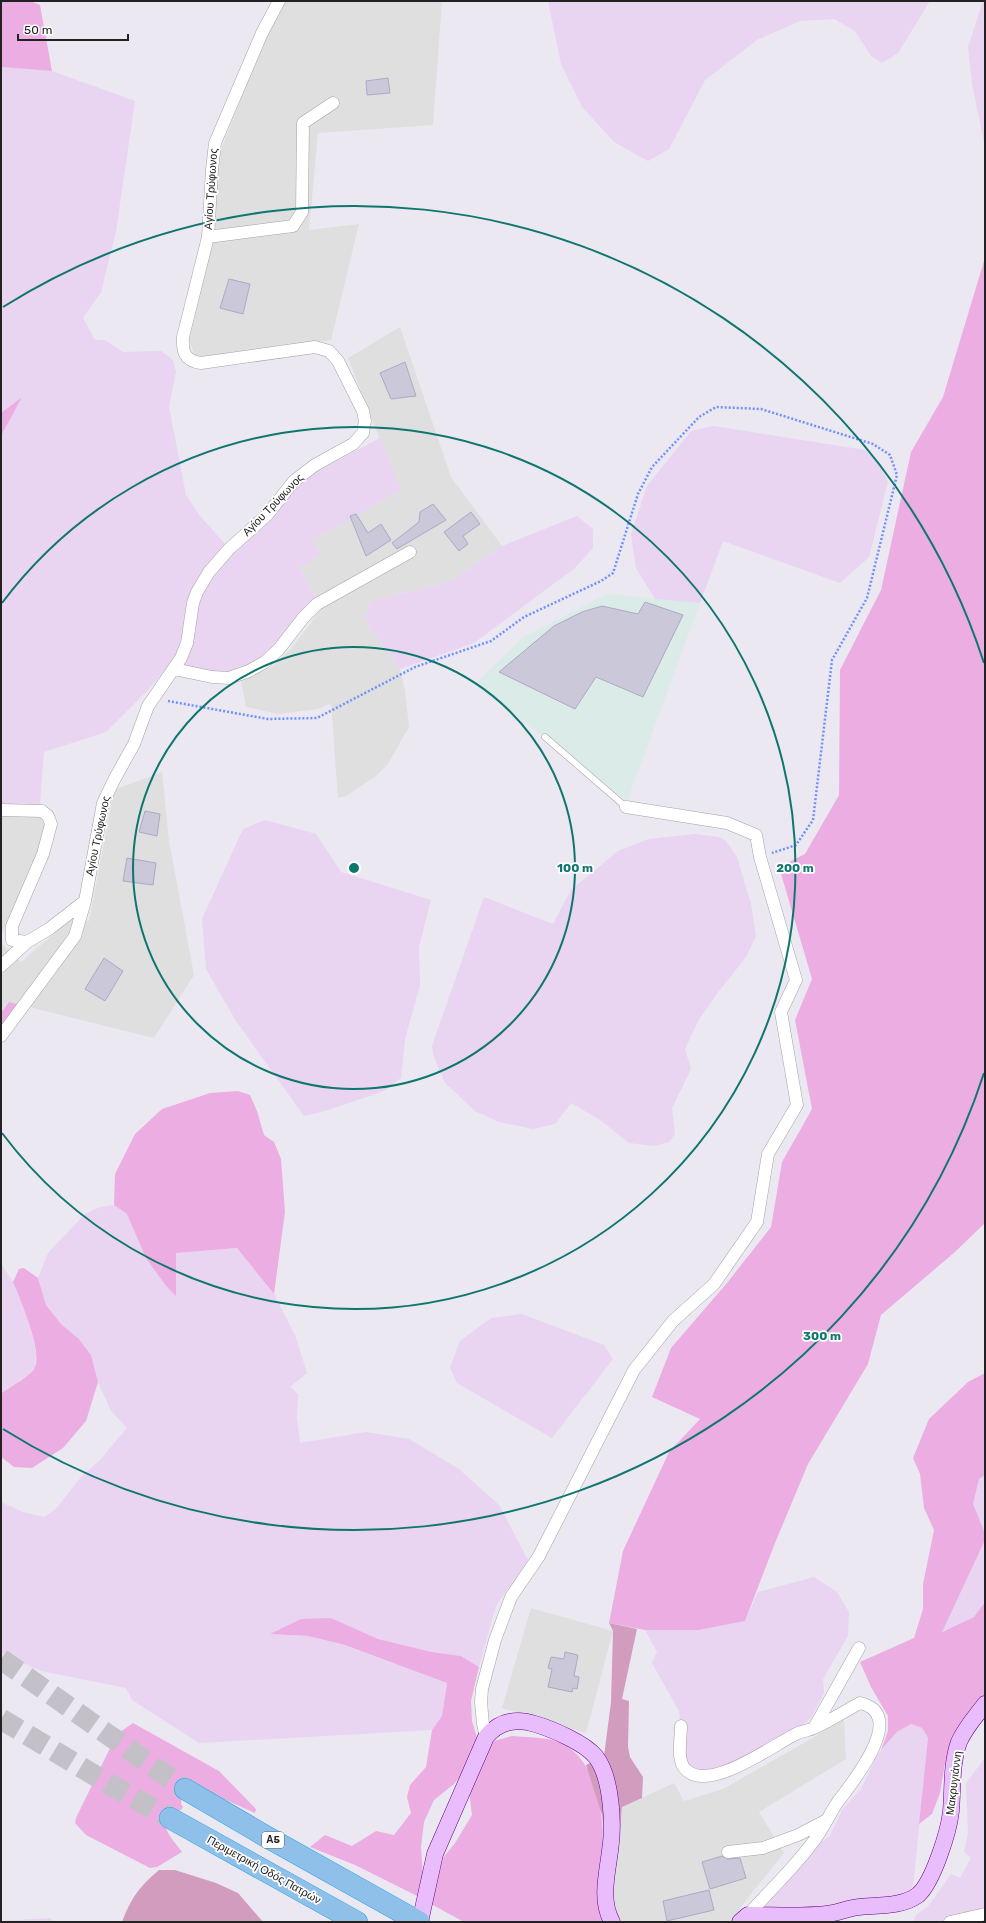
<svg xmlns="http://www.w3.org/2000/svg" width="986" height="1923" viewBox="0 0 986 1923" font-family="Rubik,sans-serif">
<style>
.residential{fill:#dfdfe0}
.industrial{fill:#daebe8}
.farmland{fill:#e9d4f1}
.grass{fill:#ecaee2}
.forest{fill:#d29cbf}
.building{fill:#cac8d9;stroke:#acaac4}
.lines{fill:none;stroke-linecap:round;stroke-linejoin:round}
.highway-tunnel{stroke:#c3c0c8;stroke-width:21;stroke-dasharray:21 10;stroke-linecap:butt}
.lane-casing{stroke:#a3a3a3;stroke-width:7}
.street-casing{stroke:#a3a3a3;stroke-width:13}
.secondary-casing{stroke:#610280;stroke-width:17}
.highway-casing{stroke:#25a7e1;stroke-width:22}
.path{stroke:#6e91fe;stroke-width:2.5;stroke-dasharray:2 2;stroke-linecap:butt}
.lane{stroke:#fff;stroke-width:6}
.street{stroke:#fff;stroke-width:12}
.secondary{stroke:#e9bdfc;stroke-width:16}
.highway{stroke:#8fc0ea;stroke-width:21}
.ring{fill:none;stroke:#0f766e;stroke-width:2}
.labels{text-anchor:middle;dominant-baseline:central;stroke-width:3.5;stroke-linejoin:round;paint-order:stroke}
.shield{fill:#fff;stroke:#646464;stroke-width:1}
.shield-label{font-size:10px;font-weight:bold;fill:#222}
.street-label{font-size:11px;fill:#222;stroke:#fff}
.centre{fill:#0f766e;stroke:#fff;stroke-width:2}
.ring-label{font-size:12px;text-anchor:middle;font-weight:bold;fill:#0f766e;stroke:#fff;stroke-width:3.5;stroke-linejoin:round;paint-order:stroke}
</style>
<rect width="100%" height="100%" fill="#ebe8f2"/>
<path class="residential" d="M283,1H442L433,125L318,133L309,230L359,224L331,340L207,357L195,355L189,341L213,242L218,158L266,34Z
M400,327L451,477L502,546L449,582L372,601L364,619L400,669L405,690L409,727L388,764L376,776L346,796L338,798L331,703L318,709L278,714L246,707L241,681L270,668L291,649L322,608L299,568L312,540L400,490L348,358Z
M162,772L169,841L194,975L154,1038L9,1002L1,1013V943L21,962L71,919L89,921L114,790Z
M1,815H39L45,826L36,859L1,936Z
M531,1608L613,1631L586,1733L502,1708Z
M844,1720L846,1759L759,1812L784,1853L740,1908L743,1916L811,1922H618L611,1902V1877L618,1851L622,1807L674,1783L684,1801L723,1789Z"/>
<path class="industrial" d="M607,594L700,603L627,801L475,684L522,638Z"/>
<path class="farmland" d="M548,1H930L898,53L882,63L871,56L855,31L834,19L800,21L757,40L705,80L669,149L648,161L614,142L582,107L561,64Z
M983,1H985V147L972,84L968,47Z
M1,67L52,71L135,101L116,231L101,292L83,318L95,340H105L123,352L161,351L173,360L176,372L169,407L186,495L200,516L233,553L264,527L281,502L301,480L380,438L401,490L312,540L321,554L299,568L316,598L307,604L295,623L264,659L228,674L170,664L147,691L106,732L44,752L39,815H1V436L21,398L1,413Z
M714,426L865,450L879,464L888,482L869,557L840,583L723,541L700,603L655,599L636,568L631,534L647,486L691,431Z
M577,516L593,529V548L575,568L474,643L400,669L364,619L372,601L449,582L502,546Z
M265,820L316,834L341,872L431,900L419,947L420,985L405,1039L401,1078L384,1091L325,1111L304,1116L236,1021L206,969L202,919L243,829Z
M695,834L719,837L726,841L737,857L751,904L756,936L746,957L719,991L698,1021L685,1049L691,1069L672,1108L675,1134L669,1142L654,1146L629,1143L600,1120L571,1103L555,1124L533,1129L499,1122L475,1111L445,1083L434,1057L432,1046L484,897L553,924L571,890L618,851L649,839Z
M114,1205L127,1214L176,1296V1253L238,1248L274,1294L295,1335L307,1373L290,1387L298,1394L297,1418L300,1443L366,1432L409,1439L459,1469L499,1505L528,1560L496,1606L479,1667L461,1656L432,1652L378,1639L331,1618L271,1634L308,1636L345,1645L447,1683L442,1716L432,1730L199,1743L132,1700L126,1688L41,1671L1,1653V1502L23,1512L44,1517L56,1509L81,1477L100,1460L127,1428L111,1411L98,1382L91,1355L79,1339L61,1324L46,1305L38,1278L48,1253L85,1214L100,1207Z
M1,1263L13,1282L30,1323L36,1354L35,1367L29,1374L2,1393L1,1397Z
M522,1314L604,1345L613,1359L552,1438L457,1383L450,1368L460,1341L491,1318Z
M985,1475V1533L973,1504L979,1479Z
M985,1540V1602L974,1617L941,1632Z
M814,1577L837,1592L849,1612L848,1636L823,1679L824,1693L811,1718L800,1727L727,1769L704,1774L687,1768L679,1711L652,1663L657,1652L645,1630H699L745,1621L758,1592Z
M911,1724L922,1728L928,1738L913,1887L908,1896L889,1902L761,1912L767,1901L813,1848L830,1836L842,1810L861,1789L877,1755L897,1732Z
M985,1758V1911L941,1922H914L915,1916L929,1905L951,1874L960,1878L971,1858L964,1852L968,1833L966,1783Z
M51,1918L52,1922H1V1921Z"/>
<path class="grass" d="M1,1H30L40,5L52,71L1,67Z
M985,246V1223L955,1252L881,1315L868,1364L808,1464L775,1543L745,1621L699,1630H645L609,1623L623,1551L669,1452L700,1419L652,1397L671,1348L727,1283L771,1227L782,1162L812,1109L795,1020L812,979L779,867L805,854L839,795L840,670L881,590L911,452L943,397L984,261Z
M22,397L1,436V413Z
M9,1002L20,1005L1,1030V1013Z
M238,1091L250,1095L257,1111L264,1135L274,1142L281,1159L285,1212L274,1294L237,1248L176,1253V1296L166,1286L146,1258L127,1214L114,1205L115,1174L135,1134L162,1109L210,1093Z
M24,1268L38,1278L46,1305L61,1324L79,1339L91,1355L98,1382L86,1421L63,1448L32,1468L14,1467L1,1457L2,1393C10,1387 30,1376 34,1369C44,1353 20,1299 13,1282L19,1269Z
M985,1373V1475L979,1479L973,1504L985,1533V1540L942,1632L974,1617L985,1602V1696L971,1712L953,1739L945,1764L940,1793L932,1814L919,1824L928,1738L922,1728L911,1724L897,1732L881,1750L888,1731V1716L871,1687L860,1662L914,1638L923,1609V1584L934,1530L924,1508L920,1474L913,1458L929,1419L968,1382Z
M331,1618L378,1639L432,1652L461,1656L479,1667L471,1701L472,1721L477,1738L466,1770L454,1784L434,1800L424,1822L421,1847L423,1877L421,1898L355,1865L310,1847L325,1835L352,1846L376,1831L394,1835L411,1813L407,1797L410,1785L426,1767L432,1730L442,1716L447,1683L345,1645L308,1636L270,1634L301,1619Z
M133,1723L219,1771L256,1809L255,1813L206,1791L182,1795L181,1804L183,1807L181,1810L177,1811L166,1828C168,1835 177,1845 182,1852L157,1867L150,1868L86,1835L75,1823L76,1818L113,1742L120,1732Z
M512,1736C525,1737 539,1737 552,1740C599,1751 606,1823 602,1862C600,1881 594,1905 603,1922H464L431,1904L443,1858L455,1843L472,1815L469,1791L480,1761L494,1741Z"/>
<path class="forest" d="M609,1623L637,1629L622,1699L629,1701L628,1747L630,1757L643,1777L642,1798L622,1807L618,1851L601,1875L605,1839L602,1815L586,1765L604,1756L611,1702L613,1631Z
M159,1870H175L216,1883L238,1893L263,1922H122C131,1898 140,1886 159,1870Z"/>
<path class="building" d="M388,78L390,93L367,95L366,81Z
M229,279L250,284L243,314L220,308Z
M405,362L416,396L391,399L380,373Z
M433,504L446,520L397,549L392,543L419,522L420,512Z
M471,512L480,524L463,536L468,544L459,551L444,532Z
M356,514L368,533L381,524L391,540L366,556L350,516Z
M645,602L683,615L643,697L596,677L575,709L499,672L554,626L582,612L602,606L638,614Z
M145,811L160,814L157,836L139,832Z
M127,858L156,863L153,885L123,881Z
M104,958L123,971L105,1001L85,989Z
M565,1652L578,1655L574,1676L579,1677L577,1689L573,1688L572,1692L548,1687L552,1669L548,1668L551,1657L564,1659Z
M722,1856L728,1859L740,1858L746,1878L710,1889L702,1862Z
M709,1890L714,1910L667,1921L663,1901Z"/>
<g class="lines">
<path class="highway-tunnel" d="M1,1659L185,1789
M1,1719L109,1784L170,1818"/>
<g class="lane-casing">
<path id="lane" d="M545,737L626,807"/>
</g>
<g class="street-casing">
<path id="street" d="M208,237L293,226L302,212L303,123L333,103
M174,669L212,677L229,678L249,671L265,662L279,649L303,618L317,604L410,552
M1,810L42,811L48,816L51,824L43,854L12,926V940L27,942L49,929L85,901
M1,966L27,942
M1,1036L75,936L85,901L103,803L114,780L134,744L148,706L181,658L187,643L193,603L197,592L209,572L229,549L267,515L294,481L315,465L353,444L363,433L365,421L363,411L338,361L329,351L315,347L201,363C185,361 182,352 183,337L208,237L212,170L215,143L262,33L279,1
M681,1726C681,1739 676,1761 686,1770C710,1792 770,1747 794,1735C800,1731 808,1731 814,1728C830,1721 845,1711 860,1703C909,1714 852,1783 837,1803C829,1815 822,1831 813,1842C794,1868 769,1891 748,1915
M814,1728L859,1648
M486,1737L483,1724L481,1702L482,1689L495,1640L511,1597L539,1556L634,1370L673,1321L714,1284L757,1222L768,1154L797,1105L781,1012L796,980L760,857L756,835L727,823L626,807
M728,1852L763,1848L798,1835L825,1821
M950,1922L985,1914"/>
</g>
<g class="secondary-casing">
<path id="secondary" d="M420,1922L435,1854L486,1737C499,1721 516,1718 535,1724C552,1729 585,1743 596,1757C612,1778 614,1826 610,1851C607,1875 600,1900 612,1922
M740,1922L748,1915C774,1915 801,1917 827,1914C838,1913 848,1908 859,1907C878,1905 902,1907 918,1895C933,1882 949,1831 951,1811C953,1788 951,1764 959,1742C965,1728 976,1716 985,1704"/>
</g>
<g class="highway-casing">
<path id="highway" d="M185,1789L267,1837L419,1922
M170,1818L357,1922"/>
</g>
<path class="path" d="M168,701L268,719L317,718L415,667L491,641L524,617L601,581L613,573L638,494L652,467L699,417L716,407L761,409L873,444L890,455L897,475L867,598L832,660L813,820L796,845L772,853"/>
<use href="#lane" class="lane"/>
<use href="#street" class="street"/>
<use href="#secondary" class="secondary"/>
<use href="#highway" class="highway"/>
</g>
<g class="ring">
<circle cx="354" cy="868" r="221"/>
<path d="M2 603A441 441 0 1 1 2 1133"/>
<path d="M984 1073A662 662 0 0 1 3 1429M3 307A662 662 0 0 1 984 663"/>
</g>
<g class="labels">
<rect class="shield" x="262" y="1832" width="22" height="16" rx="3"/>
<g class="shield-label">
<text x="273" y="1840">Α5</text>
</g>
<g class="street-label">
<text transform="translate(211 189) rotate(-86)">Αγίου Τρύφωνος</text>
<text transform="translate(273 505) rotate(-46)">Αγίου Τρύφωνος</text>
<text transform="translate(98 836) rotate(-78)">Αγίου Τρύφωνος</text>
<text transform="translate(954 1783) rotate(-83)">Μακρυγιάννη</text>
<text transform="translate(264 1870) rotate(29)">Περιμετρική Οδός Πατρών</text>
</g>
</g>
<circle cx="354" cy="868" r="6" class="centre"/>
<g class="ring-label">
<text x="575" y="872">100 m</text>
<text x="795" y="872">200 m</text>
<text x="822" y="1340">300 m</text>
</g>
<rect width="986" height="1923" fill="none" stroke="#222222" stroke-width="4"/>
<path d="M18 34v6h110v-6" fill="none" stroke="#222222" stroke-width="2"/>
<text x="24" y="34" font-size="12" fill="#222222" stroke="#ffffff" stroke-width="3" paint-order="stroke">50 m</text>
</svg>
